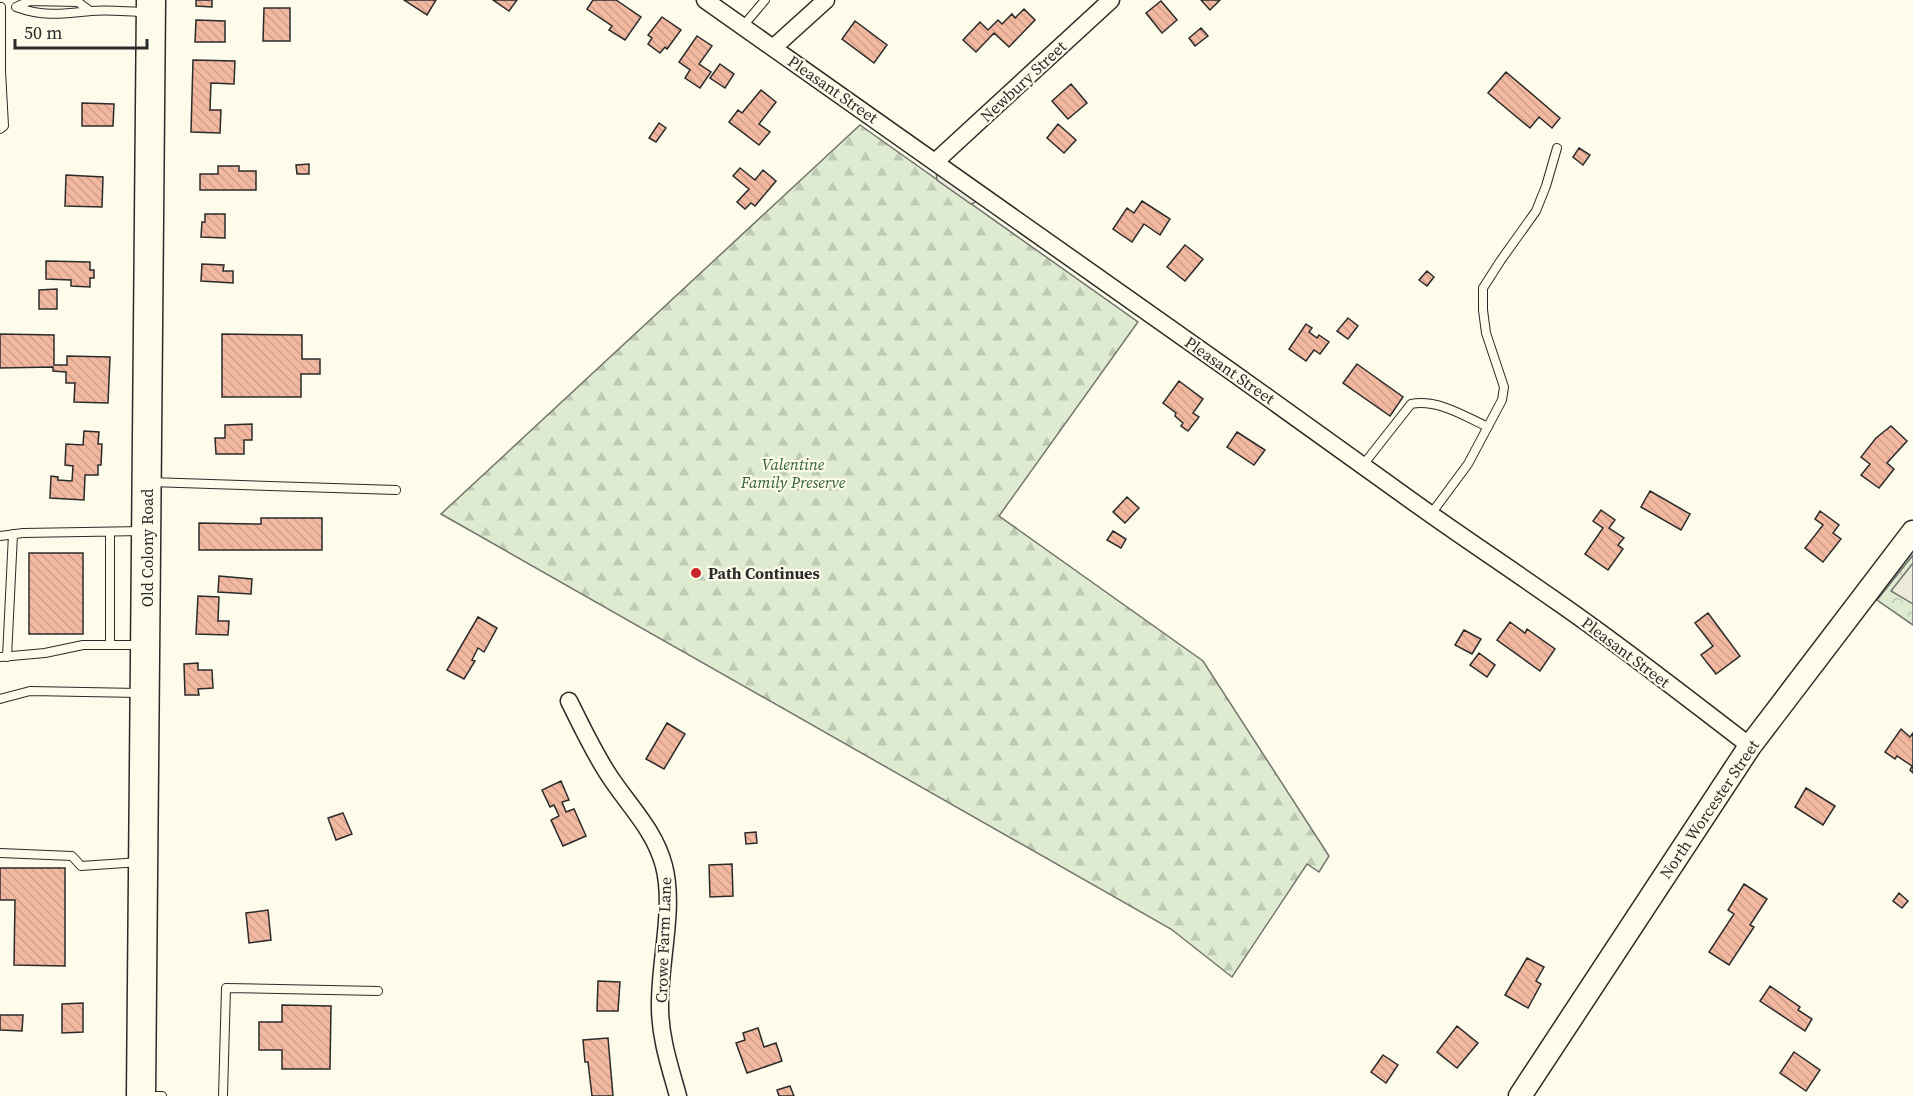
<svg xmlns="http://www.w3.org/2000/svg" width="1913" height="1096" viewBox="0 0 1913 1096" font-family="'Source Serif 4',serif">
<style>
.forest{fill:url(#forest-firs);stroke:#74746e;stroke-width:1.5}
.park{fill:url(#park-crowns);stroke:#74746e;stroke-width:1.5}
.parking{fill:#eceadb;stroke:#74746e;stroke-width:1.5}
.building{fill:url(#building-back-hatch);stroke:#2b2b2b;stroke-width:1.5}
.lines{fill:none;stroke-linecap:round;stroke-linejoin:round}
.lane-casing{stroke:#2b2b2b;stroke-width:10}
.street-casing{stroke:#2b2b2b;stroke-width:19}
.secondary-casing{stroke:#2b2b2b;stroke-width:25}
.highway-casing{stroke:#2b2b2b;stroke-width:31}
.lane{stroke:#fdfbea;stroke-width:8}
.street{stroke:#fdfbea;stroke-width:16}
.secondary{stroke:#fdfbea;stroke-width:22}
.highway{stroke:#fdfbea;stroke-width:28}
.poi-dot{fill:#c62828;stroke:#fdfbea;stroke-width:2}
.labels{text-anchor:middle;dominant-baseline:central;stroke-width:4.5;stroke-linejoin:round;paint-order:stroke}
.street-label{font-size:16px;fill:#2b2b2b;stroke:#fdfbea}
.park-label{font-size:16px;font-style:italic;fill:#34623c;stroke:#fdfbea}
.poi-label{font-size:16px;font-weight:bold;fill:#2b2b2b;stroke:#fdfbea;text-anchor:start}
</style>
<defs>
<pattern id="forest-firs" width="22" height="20" patternUnits="userSpaceOnUse" patternTransform="scale(1.5)"><rect width="22" height="20" fill="#deebd1"/><path d="M5 1l3.5 6h-7zM16 11l3.5 6h-7z" fill="#bfcab4"/></pattern>
<pattern id="park-crowns" width="20" height="18" patternUnits="userSpaceOnUse" patternTransform="scale(1.5)"><rect width="20" height="18" fill="#deebd1"/><path d="M2 6a3 3 0 1 1 6 0M12 15a3 3 0 1 1 6 0" fill="none" stroke="#bfcab4"/></pattern>
<pattern id="building-back-hatch" width="6" height="6" patternUnits="userSpaceOnUse" patternTransform="scale(1.5)"><rect width="6" height="6" fill="#f2b8a0"/><path d="M-1 5l2 2M0 0l6 6M5-1l2 2" fill="none" stroke="#d09e8a"/></pattern>
</defs>
<rect width="100%" height="100%" fill="#fdfbea"/>
<path class="forest" d="M860,125L1138,322L999,516L1203,661L1329,856L1319,872L1307,864L1232,977L1171,929L441,514Z"/>
<path class="park" d="M1913,555V625L1877,600Z"/>
<path class="parking" d="M935,162L986,198L971,204L937,180Z
M1913,563V604L1891,591Z"/>
<path class="building" d="M196,0H212V7L196,6Z
M404,0H436L427,15Z
M493,0H517L509,11Z
M593,0H616L641,17L625,40L609,30L612,26L587,9Z
M1201,0H1220L1210,10Z
M1161,1L1177,20L1162,33L1146,13Z
M264,8H290V41H263Z
M1024,9L1035,20L1009,47L994,33L976,52L963,40L980,22L988,30L998,20L1002,24L1012,14L1015,18Z
M662,17L681,30L667,49L665,47L660,53L648,44L652,38L648,35Z
M196,20L225,21V42H195Z
M855,21L887,45L874,63L842,39Z
M1201,28L1208,36L1195,46L1189,38Z
M697,36L712,46L699,64L711,72L700,88L685,78L690,70L679,62Z
M193,60L235,61L234,84L211,83L210,110H221L220,133L191,132Z
M720,64L734,74L725,88L710,78Z
M1506,72L1560,118L1552,128L1539,117L1530,128L1488,93Z
M1071,84L1087,103L1068,119L1052,101Z
M761,90L776,102L759,124L770,132L759,145L729,122L738,110L742,113Z
M82,103L114,104L113,126H82Z
M659,123L666,128L656,142L649,138Z
M1058,124L1076,140L1064,153L1047,138Z
M1579,148L1590,155L1583,165L1573,157Z
M309,164V174H297L296,165Z
M218,166H239V171H256V190H200V174H218Z
M740,168L755,180L763,170L776,181L755,206L751,203L745,209L737,202L749,189L733,176Z
M66,175L103,177L102,207L65,206Z
M1142,201L1170,219L1160,235L1144,224L1132,242L1113,229L1127,208L1134,213Z
M205,214H225V238L201,237L202,222H205Z
M1185,245L1203,259L1185,281L1167,267Z
M46,261L90,262V270H94V278H90V287L71,286V280L46,279Z
M202,264L224,265L223,271H233V283L201,281Z
M1427,271L1434,277L1427,286L1419,280Z
M57,289V309H39V290Z
M1348,318L1358,326L1348,339L1337,331Z
M1306,324L1312,328L1309,332L1317,338L1319,335L1329,342L1320,354L1314,350L1306,361L1289,349Z
M0,334L54,335V365H67V356L110,357L108,403L74,402L75,383H66V372L53,371V367L0,368Z
M222,334L302,335V359H320V374H301V397H222Z
M1357,364L1403,397L1390,416L1343,383Z
M1179,381L1203,399L1193,413L1199,417L1188,431L1181,426L1183,423L1175,416L1176,413L1163,403Z
M252,424V440H244V454H216L215,438H225V425Z
M1891,426L1907,441L1887,463L1894,469L1879,488L1861,475L1870,464L1861,457L1876,438Z
M84,431L99,432L98,444H102L101,465H98V475H85L84,500L50,498L51,476L58,477V480L72,481L73,466L65,465L66,444L83,445Z
M1237,432L1265,450L1254,465L1227,447Z
M1650,491L1690,514L1681,530L1641,507Z
M1127,497L1139,508L1125,523L1113,512Z
M1601,510L1615,520L1609,528L1624,538L1618,545L1623,549L1608,570L1585,554L1603,528L1593,521Z
M1820,511L1839,525L1833,533L1841,539L1823,562L1805,548L1823,525L1815,519Z
M261,518H322V550H199V523L261,524Z
M1113,531L1126,539L1121,548L1107,540Z
M29,553H83V634H29Z
M219,576L252,579L251,594L218,592Z
M198,596L219,597L218,621H229L228,635L196,634Z
M1708,613L1740,656L1716,674L1701,655L1713,646L1695,623Z
M478,617L497,628L484,652L478,648L472,660L475,661L464,679L447,670Z
M1510,622L1525,633L1527,629L1555,649L1540,671L1497,640Z
M1464,630L1481,639L1472,654L1455,645Z
M1479,653L1495,665L1487,677L1470,665Z
M198,663V670H212L213,688L198,689L199,695H185L184,664Z
M667,723L685,734L664,769L646,759Z
M1901,729L1910,737L1913,733V773L1910,770L1912,766L1897,756L1895,759L1885,752Z
M561,781L569,800L562,802L566,812L574,809L586,836L563,846L551,820L559,816L554,805L550,807L542,790Z
M1806,788L1835,806L1823,825L1795,807Z
M343,813L352,834L336,840L328,818Z
M756,832L757,843L746,844L745,833Z
M732,864L733,896L710,897L709,865Z
M0,868H65V966L14,965L15,900H0Z
M1744,884L1767,899L1750,925L1754,927L1729,965L1709,952L1734,914L1728,910Z
M1899,893L1908,901L1902,908L1893,901Z
M268,910L271,940L249,943L246,913Z
M1527,958L1544,967L1536,981L1541,984L1528,1008L1505,995Z
M598,981L620,982L618,1011H597Z
M1770,986L1800,1007L1798,1010L1812,1019L1805,1031L1760,1001Z
M83,1003V1032L62,1033V1004Z
M282,1005L331,1006L330,1069H282V1050H259V1022H282Z
M0,1015H23L22,1031L0,1030Z
M1457,1026L1478,1043L1457,1068L1437,1052Z
M758,1028L764,1047L776,1043L782,1061L747,1073L736,1043L745,1040L743,1033Z
M608,1038L613,1096H592L588,1062H585L583,1040Z
M1794,1052L1820,1070L1806,1091L1780,1073Z
M1383,1055L1398,1065L1386,1083L1371,1072Z
M790,1086L794,1096H779L777,1090Z"/>
<g class="lines">
<g class="lane-casing">
<path id="lane" d="M90,11L78,2L29,1L16,7C43,17 63,14 91,11C109,9 129,12 147,12
M743,26L765,0
M0,129L4,126L1,71V7
M1363,465L1411,404C1438,399 1464,416 1488,427
M150,482L396,490
M1431,514L1468,464L1502,400L1504,387L1486,333L1483,310V288L1501,260L1536,211L1546,186L1557,148
M0,536L23,533L143,531
M110,645V532
M0,657L45,653L83,645H142
M7,657L13,534
M0,699L30,691L139,693
M0,853L72,856L81,866L140,862
M145,1096H162
M223,1096L226,988L378,991"/>
</g>
<g class="street-casing">
<path id="street" d="M705,0C940,164 1173,329 1405,496C1456,533 1508,567 1559,603C1624,648 1687,698 1750,746
M774,47L826,0
M935,162L1111,0
M569,701C582,727 594,753 610,777C630,807 655,831 664,866C675,908 659,963 660,1007C660,1038 670,1067 678,1096"/>
</g>
<g class="secondary-casing">
<path id="secondary" d="M1520,1096L1750,746L1913,532"/>
</g>
<g class="highway-casing">
<path id="highway" d="M141,1096C146,731 146,365 151,0"/>
</g>
<use href="#lane" class="lane"/>
<use href="#street" class="street"/>
<use href="#secondary" class="secondary"/>
<use href="#highway" class="highway"/>
</g>
<circle class="poi-dot" cx="696" cy="573" r="6"/>
<g class="labels">
<g class="street-label">
<text transform="translate(1023 81) rotate(-43)">Newbury Street</text>
<text transform="translate(833 89) rotate(35)">Pleasant Street</text>
<text transform="translate(1230 370) rotate(35)">Pleasant Street</text>
<text transform="translate(147 548) rotate(-90)">Old Colony Road</text>
<text transform="translate(1626 652) rotate(37)">Pleasant Street</text>
<text transform="translate(1709 809) rotate(-56)">North Worcester Street</text>
<text transform="translate(663 940) rotate(-88)">Crowe Farm Lane</text>
</g>
<g class="park-label">
<text x="793" y="464">Valentine<tspan x="793" dy="18">Family Preserve</tspan></text>
</g>
<g class="poi-label">
<text x="708" y="573">Path Continues</text>
</g>
</g>
<path d="M15 39v9h132v-9" fill="none" stroke="#2b2b2b" stroke-width="3"/>
<text x="24" y="39" font-size="18" fill="#2b2b2b" stroke="#fdfbea" stroke-width="4.5" paint-order="stroke">50 m</text>
</svg>
